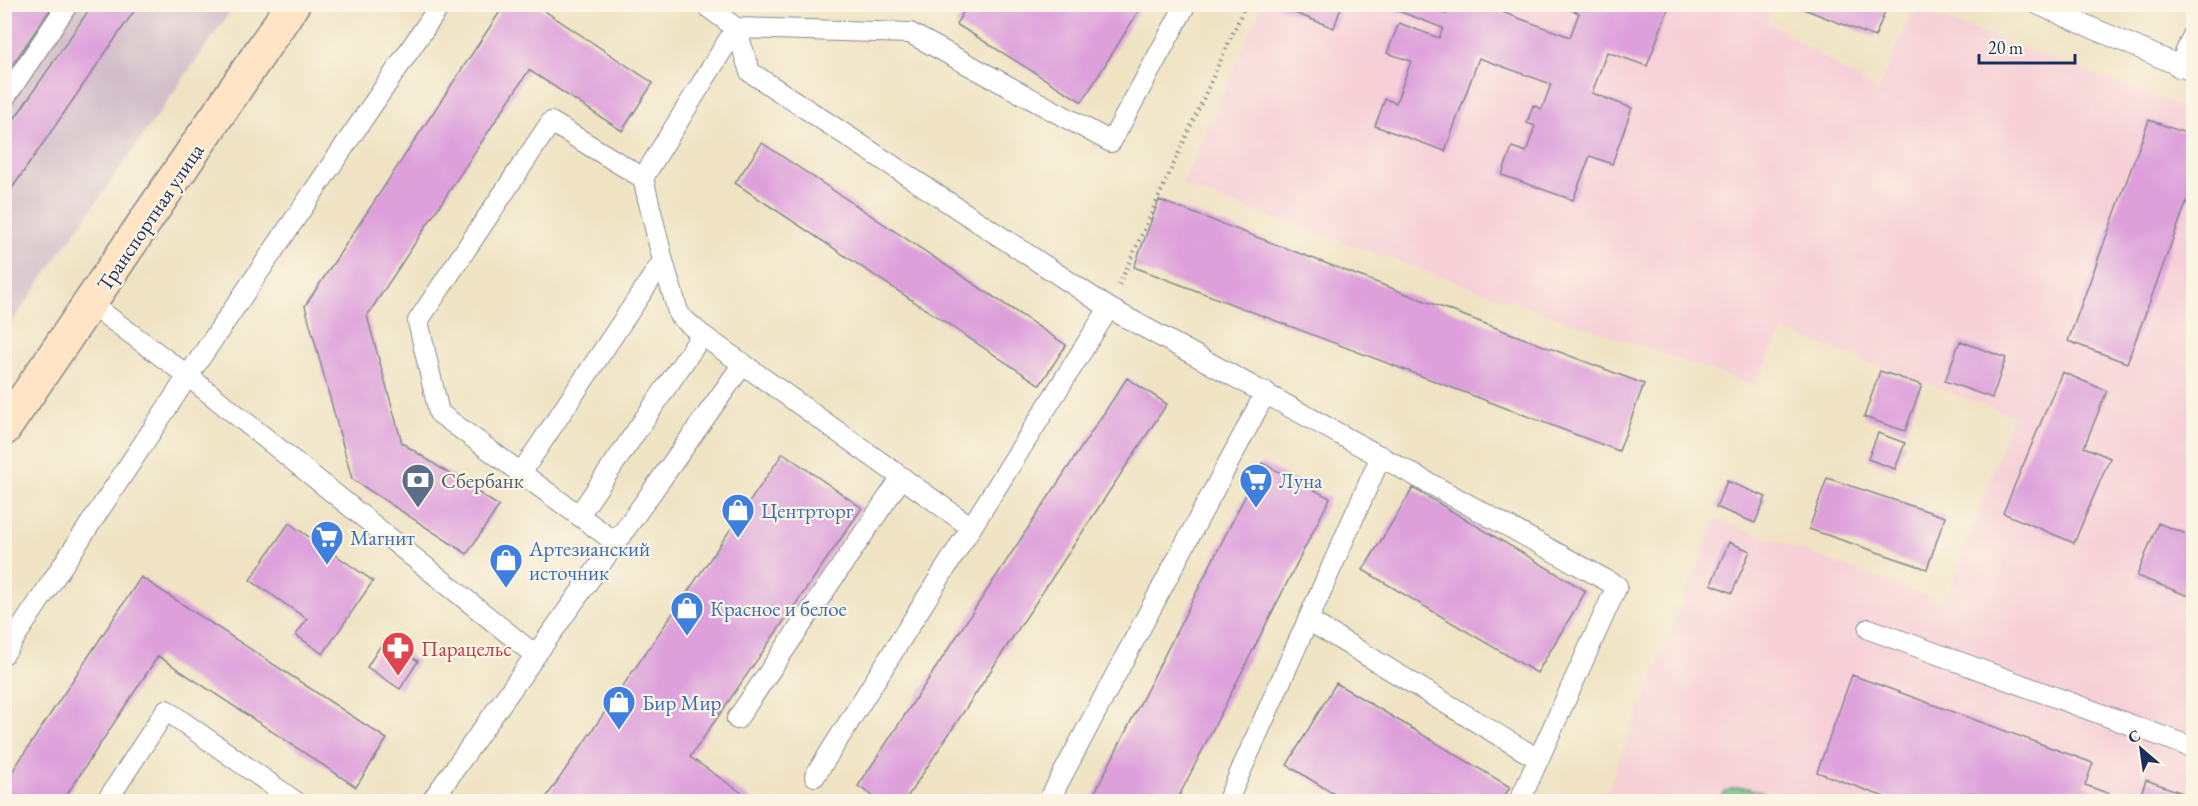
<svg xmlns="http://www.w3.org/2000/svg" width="2198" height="806" viewBox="0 0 2198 806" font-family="'EB Garamond',serif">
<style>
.built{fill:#f6cfd7}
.industrial{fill:#d1bdc9}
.green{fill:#7ec987;stroke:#4c7c72;stroke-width:1.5}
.building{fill:#dda0db}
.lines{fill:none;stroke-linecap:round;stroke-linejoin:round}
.lane-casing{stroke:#858990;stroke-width:22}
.secondary-casing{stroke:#858990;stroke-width:36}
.path{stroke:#858990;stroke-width:4;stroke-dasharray:1.5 4.5;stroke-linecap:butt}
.lane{stroke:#fff;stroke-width:20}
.secondary{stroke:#ffe4c6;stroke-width:33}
.labels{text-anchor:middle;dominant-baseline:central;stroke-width:4.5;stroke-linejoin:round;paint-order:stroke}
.street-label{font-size:21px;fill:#1b2f5e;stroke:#fcf5e5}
.service-label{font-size:21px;fill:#4e5e75;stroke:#fcf5e5;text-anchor:start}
.shop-label{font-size:21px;fill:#366cbe;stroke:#fcf5e5;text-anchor:start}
.health-label{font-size:21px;fill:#be3a42;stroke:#fcf5e5;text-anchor:start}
</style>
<rect width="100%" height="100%" fill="#fcf5e5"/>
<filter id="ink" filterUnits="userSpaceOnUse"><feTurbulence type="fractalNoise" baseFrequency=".0167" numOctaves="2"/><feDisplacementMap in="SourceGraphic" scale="12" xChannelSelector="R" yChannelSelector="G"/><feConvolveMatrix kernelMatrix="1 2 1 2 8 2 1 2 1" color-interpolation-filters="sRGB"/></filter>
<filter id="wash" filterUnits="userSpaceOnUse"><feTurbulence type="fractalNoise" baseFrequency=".008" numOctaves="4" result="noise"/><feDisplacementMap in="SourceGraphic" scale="24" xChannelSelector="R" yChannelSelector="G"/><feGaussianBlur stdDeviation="1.35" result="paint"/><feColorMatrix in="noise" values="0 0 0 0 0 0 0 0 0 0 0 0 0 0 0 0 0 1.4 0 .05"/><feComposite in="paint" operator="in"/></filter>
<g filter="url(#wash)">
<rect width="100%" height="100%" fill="#efe3c3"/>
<path class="built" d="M1262,5H1769L1768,22L1878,92L1913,8L2193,111V801H1603L1716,519L1944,603L2013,416L1783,330L1755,386L1182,186Z"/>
<path class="industrial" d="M5,5H235L5,332Z"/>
<path class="green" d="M1735,788H1748L1788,801H1716L1726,791Z"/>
<g id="blocks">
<path class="building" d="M16,4H54L4,77V22Z
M93,4H139L4,200V134Z
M505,4H534L653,83L622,131L529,70L367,316L402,443L499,506L467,554L352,479L305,306Z
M968,4H1039L1043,7L1045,4H1143L1082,102L956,24Z
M1271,4H1342L1334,28Z
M1380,4H1421L1446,14L1450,4H1496L1494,9L1570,37L1579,13L1569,9L1571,4H1661L1669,7L1647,66L1607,52L1592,93L1632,108L1612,164L1590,156L1573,200L1502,175L1512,147L1526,152L1535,126L1527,123L1533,105L1542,109L1551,84L1479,58L1445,151L1375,126L1385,99L1396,103L1411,61L1387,53L1399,23L1439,38L1443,28Z
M1791,4H1888L1875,37Z
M2149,120L2194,136V182L2127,363L2068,341Z
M762,143L1066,345L1040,385L735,183Z
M1159,200L1644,384L1619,451L1134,267Z
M1960,341L2006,358L1992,398L1945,381Z
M1880,371L1922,385L1905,431L1864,417Z
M2062,372L2107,391L2084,447L2110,458L2074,543L2003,513Z
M1127,378L1167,404L904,802H882L858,786Z
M1878,433L1905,443L1895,469L1868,459Z
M783,453L862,508L690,757L755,802H543Z
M1262,463L1330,498L1176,802H1090Z
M1827,478L1945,517L1927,569L1809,529Z
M1727,481L1766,497L1755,523L1716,507Z
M1413,488L1586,591L1537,673L1363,570Z
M289,523L373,581L323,654L296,635L307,619L250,580Z
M2158,523L2194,537V598L2137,576Z
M1729,542L1750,551L1732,593L1711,584Z
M141,577L387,739L356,787L158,656L62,802H4V784Z
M384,640L418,661L400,689L367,667Z
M1852,675L2093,763L2085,785L2132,802H1898L1817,772Z
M1336,683L1510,787L1501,802H1347L1287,765Z
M2146,780L2194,797V802H2138Z"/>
</g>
</g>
<g filter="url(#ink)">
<use href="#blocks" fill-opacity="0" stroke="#858990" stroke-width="1.5"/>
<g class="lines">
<g class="lane-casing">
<path id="lane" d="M704,4L736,28L750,72L1109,308L815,776
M2037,4L2194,72
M2179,67L2194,33
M4,99L68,4
M91,304L188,376L535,655
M1109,308L1617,586L1519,802
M743,364L971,527
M521,473L663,261
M579,515L702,335
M615,542L439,413L418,321L551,122L643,178
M1308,620L1538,759
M1869,629L2194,748
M4,654L188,376L441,4
M737,719L902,477
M106,802L166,710L296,802
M431,802L743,364L702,335L679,315L663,261L643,178L736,28L910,33L1111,142L1186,4
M1048,802L1266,392
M1227,802L1381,456"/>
</g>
<g class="secondary-casing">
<path id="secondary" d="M4,429L293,4"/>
</g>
<path class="path" d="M1119,285L1246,4"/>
<use href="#lane" class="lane"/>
<use href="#secondary" class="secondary"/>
</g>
</g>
<defs>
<g id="bank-pin" transform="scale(1.725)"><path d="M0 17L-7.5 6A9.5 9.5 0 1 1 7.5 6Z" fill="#5c6f8a" stroke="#fcf5e5"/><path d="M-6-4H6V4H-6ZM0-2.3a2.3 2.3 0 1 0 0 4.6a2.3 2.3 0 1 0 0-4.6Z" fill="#fff"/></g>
<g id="supermarket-pin" transform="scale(1.725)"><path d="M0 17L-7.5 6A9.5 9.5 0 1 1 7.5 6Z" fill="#3f7fe0" stroke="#fcf5e5"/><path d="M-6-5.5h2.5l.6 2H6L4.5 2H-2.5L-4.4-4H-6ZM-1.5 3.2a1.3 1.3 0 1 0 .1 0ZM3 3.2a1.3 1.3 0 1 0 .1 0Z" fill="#fff"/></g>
<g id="shop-pin" transform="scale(1.725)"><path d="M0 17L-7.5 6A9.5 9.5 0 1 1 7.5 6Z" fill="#3f7fe0" stroke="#fcf5e5"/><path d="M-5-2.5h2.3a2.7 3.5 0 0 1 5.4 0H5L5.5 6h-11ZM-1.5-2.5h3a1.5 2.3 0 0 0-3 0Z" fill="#fff"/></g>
<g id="pharmacy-pin" transform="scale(1.725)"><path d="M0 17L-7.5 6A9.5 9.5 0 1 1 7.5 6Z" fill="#e0444e" stroke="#fcf5e5"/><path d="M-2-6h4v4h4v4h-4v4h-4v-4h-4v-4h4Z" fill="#fff"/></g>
</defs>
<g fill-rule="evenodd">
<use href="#bank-pin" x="418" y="480"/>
<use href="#supermarket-pin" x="1256" y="480"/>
<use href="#shop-pin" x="738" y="510"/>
<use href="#supermarket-pin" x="327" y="537"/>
<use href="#shop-pin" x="506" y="560"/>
<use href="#shop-pin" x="687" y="608"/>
<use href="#pharmacy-pin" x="398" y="648"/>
<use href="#shop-pin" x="619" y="702"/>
</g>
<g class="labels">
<g class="street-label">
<text transform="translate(150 217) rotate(-56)">Транспортная улица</text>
</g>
<g class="service-label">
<text x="441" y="480">Сбербанк</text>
</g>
<g class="shop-label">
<text x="1279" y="480">Луна</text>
<text x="761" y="510">Центрторг</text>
<text x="350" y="537">Магнит</text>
<text x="529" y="548">Артезианский<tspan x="529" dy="24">источник</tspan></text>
<text x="710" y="608">Красное и белое</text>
<text x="642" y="702">Бир Мир</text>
</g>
<g class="health-label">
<text x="421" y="648">Парацельс</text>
</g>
</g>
<rect width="2198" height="806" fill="none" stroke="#fcf5e5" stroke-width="24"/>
<g transform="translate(2141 749) rotate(331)" stroke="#fcf5e5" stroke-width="4.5" paint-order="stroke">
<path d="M0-4.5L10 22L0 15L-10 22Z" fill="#1b2f5e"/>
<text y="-9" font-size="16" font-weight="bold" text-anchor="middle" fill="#1b2f5e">С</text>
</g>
<path d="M1979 54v9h96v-9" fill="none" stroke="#1b2f5e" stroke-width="3"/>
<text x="1988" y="54" font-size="18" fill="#1b2f5e" stroke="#fcf5e5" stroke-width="4.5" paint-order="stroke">20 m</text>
</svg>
